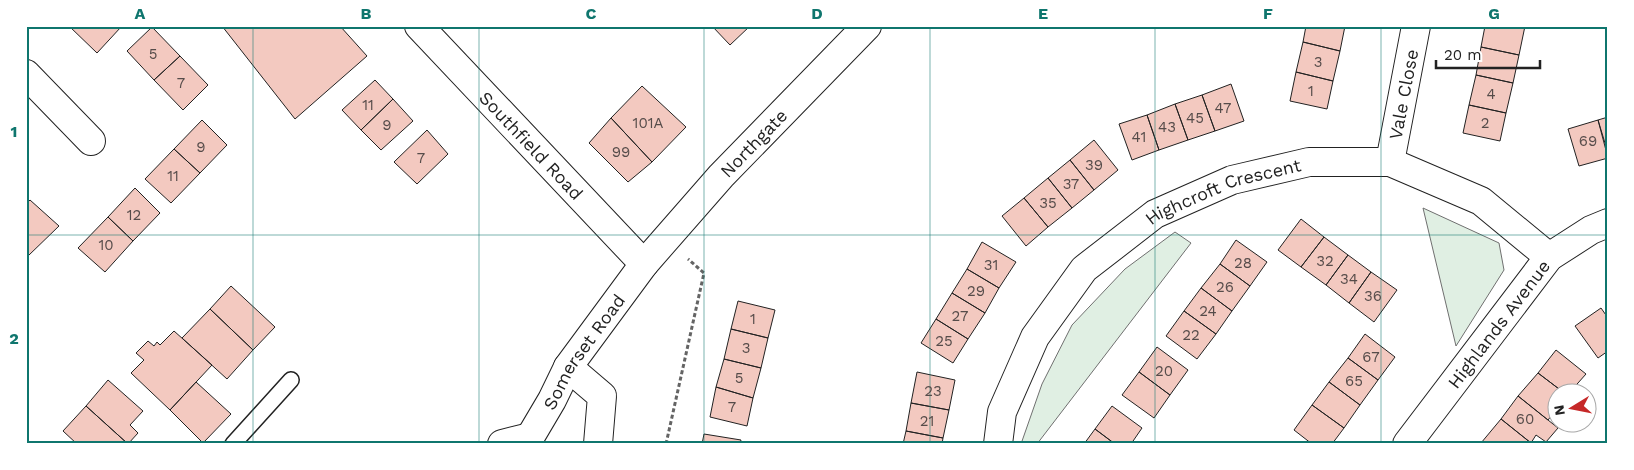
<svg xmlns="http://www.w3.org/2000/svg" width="1634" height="470" viewBox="0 0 1634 470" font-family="'Work Sans',sans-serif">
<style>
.green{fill:#e0efe3;stroke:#6f6f6f}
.building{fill:#f3c9c0;stroke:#222}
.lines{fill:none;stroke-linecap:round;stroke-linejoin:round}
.service-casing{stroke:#222;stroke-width:18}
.minor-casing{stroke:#222;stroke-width:30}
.path{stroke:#646464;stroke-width:3;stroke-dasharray:4 2.5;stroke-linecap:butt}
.service{stroke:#fff;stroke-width:15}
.minor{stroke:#fff;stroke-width:28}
.grid{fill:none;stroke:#0f766e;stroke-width:1;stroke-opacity:0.55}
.labels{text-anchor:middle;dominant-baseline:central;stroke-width:4;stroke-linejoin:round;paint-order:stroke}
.number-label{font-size:15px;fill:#564c4a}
.street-label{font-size:18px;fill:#222;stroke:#fff}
.neatline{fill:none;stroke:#0f766e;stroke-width:2}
.grid-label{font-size:16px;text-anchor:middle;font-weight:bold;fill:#0f766e}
</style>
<rect width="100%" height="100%" fill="#fff"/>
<path class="green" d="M1423,208L1499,243L1504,270L1456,346Z
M1175,232L1191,243L1037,444H1021L1042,384L1072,325L1125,269Z"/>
<path class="building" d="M69,26H120L121,27L97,53Z
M222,26H340L367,56L295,119Z
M712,26H750L730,45Z
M1306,26H1345L1340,51L1303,42Z
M1485,26H1525L1519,55L1481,47Z
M152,27L180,56L154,80L127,51Z
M1303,42L1340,51L1333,81L1296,72Z
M1481,47L1519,55L1513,83L1476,75Z
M180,56L208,85L183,110L154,80Z
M1296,72L1333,81L1327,109L1290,101Z
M1476,75L1513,83L1506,113L1469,105Z
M375,80L393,99L361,130L342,110Z
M1231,84L1244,121L1215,131L1202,95Z
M642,86L686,127L652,162L611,118Z
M1202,95L1215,131L1188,140L1175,104Z
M393,99L413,121L381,150L361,130Z
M1175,104L1188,140L1159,150L1147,115Z
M1469,105L1506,113L1500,141L1463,133Z
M1147,115L1159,150L1132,160L1119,124Z
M1608,117V153L1598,120Z
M611,118L652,162L628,182L589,143Z
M202,120L227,145L200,173L174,149Z
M1598,120L1608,158L1579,166L1568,129Z
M427,130L448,154L417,184L394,162Z
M1094,140L1118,170L1094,190L1070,160Z
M174,149L200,173L171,203L145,179Z
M1070,160L1094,190L1072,208L1048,178Z
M1048,178L1072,208L1048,227L1024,198Z
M135,188L160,213L133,241L108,217Z
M1024,198L1048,227L1026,246L1002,216Z
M30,200L59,226L28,256L26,255V204Z
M108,217L133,241L105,272L78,248Z
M1301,219L1324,237L1301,267L1278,250Z
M1324,237L1348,255L1326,285L1301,267Z
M1236,240L1267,262L1250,286L1220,264Z
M982,242L1016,262L999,288L967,269Z
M1348,255L1371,272L1349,303L1326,285Z
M1220,264L1250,286L1232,311L1201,288Z
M967,269L999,288L985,313L952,293Z
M1371,272L1397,290L1374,322L1349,303Z
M231,286L275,327L253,350L210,309Z
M1201,288L1232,311L1216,334L1184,311Z
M952,293L985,313L968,339L936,319Z
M738,301L775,310L768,338L731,329Z
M1601,308L1608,318V351L1598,358L1575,326Z
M210,309L253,350L227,379L182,338Z
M1184,311L1216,334L1197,359L1166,336Z
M936,319L968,339L953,363L921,343Z
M731,329L768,338L761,368L724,359Z
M174,331L212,365L170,410L131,373L144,360L136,353L148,341L154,346L157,342L160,345Z
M1365,334L1395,357L1378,380L1348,358Z
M1157,347L1188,370L1170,395L1139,372Z
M1556,350L1586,374L1570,392H1563L1538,373Z
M1348,358L1378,380L1360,405L1329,382Z
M724,359L761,368L753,398L716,387Z
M917,372L955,380L949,410L911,403Z
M1139,372L1170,395L1154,418L1122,395Z
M1538,373L1563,392H1556V410L1548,420L1518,396Z
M108,380L143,411L130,425L138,433L128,444L86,406Z
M196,382L231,414L203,443L170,410Z
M1329,382L1360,405L1344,428L1312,405Z
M716,387L753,398L747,426L710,417Z
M1518,396L1558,428L1546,442L1536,435L1531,443L1501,419Z
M911,403L949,410L943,438L906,431Z
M1312,405L1344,428L1332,444H1312L1294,430Z
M86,406L128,444H77L63,431Z
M1112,406L1142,428L1131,444H1115L1095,429Z
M1501,419L1531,443L1530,444L1481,443Z
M1095,429L1115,444H1084Z
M906,431L943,438L942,444H903Z
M704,434L741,440L740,444H702Z"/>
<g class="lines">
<g class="service-casing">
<path id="service" d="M233,444L291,380"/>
</g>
<g class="minor-casing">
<g id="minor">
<path id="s1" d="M419,26L644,264"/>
<path d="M26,74L91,141"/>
<path id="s2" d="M1390,162L1416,26"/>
<path d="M568,367L602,396L598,444"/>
<path d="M502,444L530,437"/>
<path id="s3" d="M526,444L552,400L568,367L644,264L721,176L867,26"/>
<path id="s4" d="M998,444L1002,412L1035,337L1084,269L1155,214L1232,180L1309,162H1390L1481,201L1549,257"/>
<path id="s5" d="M1407,444L1549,257L1591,230L1608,223"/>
</g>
</g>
<path class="path" d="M666,444L704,273L688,259"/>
<use href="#service" class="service"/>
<use href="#minor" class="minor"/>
</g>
<path class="grid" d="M253,26V444M479,26V444M704,26V444M930,26V444M1155,26V444M1381,26V444M26,235H1608"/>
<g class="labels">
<g class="number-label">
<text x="153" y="54">5</text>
<text x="1318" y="62">3</text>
<text x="181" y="83">7</text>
<text x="1311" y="91">1</text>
<text x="1491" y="94">4</text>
<text x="368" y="105">11</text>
<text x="1223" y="108">47</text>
<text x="1195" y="118">45</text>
<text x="648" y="123">101A</text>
<text x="1485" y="123">2</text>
<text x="387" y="125">9</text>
<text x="1167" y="127">43</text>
<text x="1139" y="137">41</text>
<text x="1588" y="141">69</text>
<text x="201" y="147">9</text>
<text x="621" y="152">99</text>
<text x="421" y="158">7</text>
<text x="1094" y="165">39</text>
<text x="173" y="176">11</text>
<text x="1071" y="184">37</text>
<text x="1048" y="203">35</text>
<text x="134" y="215">12</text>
<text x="106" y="245">10</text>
<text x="1325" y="261">32</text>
<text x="1243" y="263">28</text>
<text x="991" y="265">31</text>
<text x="1349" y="279">34</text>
<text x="1225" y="287">26</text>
<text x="976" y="291">29</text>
<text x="1373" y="296">36</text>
<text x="1208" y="311">24</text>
<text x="960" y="316">27</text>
<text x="753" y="319">1</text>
<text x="1191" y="335">22</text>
<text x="944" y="341">25</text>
<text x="746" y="348">3</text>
<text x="1371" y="357">67</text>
<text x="1164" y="371">20</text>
<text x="739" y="378">5</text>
<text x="1354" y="381">65</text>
<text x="933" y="391">23</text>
<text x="732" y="407">7</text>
<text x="1525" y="419">60</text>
<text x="927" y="421">21</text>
</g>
<g class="street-label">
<text stroke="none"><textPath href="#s2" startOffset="69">Vale Close</textPath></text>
<text stroke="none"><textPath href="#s3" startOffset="379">Northgate</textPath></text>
<text stroke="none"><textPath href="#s1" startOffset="164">Southfield Road</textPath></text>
<text stroke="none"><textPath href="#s4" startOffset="360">Highcroft Crescent</textPath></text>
<text stroke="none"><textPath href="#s5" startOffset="151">Highlands Avenue</textPath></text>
<text stroke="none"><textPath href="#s3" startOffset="109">Somerset Road</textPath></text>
</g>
</g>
<rect width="1634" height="470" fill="none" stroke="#ffffff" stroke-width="55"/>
<g transform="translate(1572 408) rotate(260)"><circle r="24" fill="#ffffff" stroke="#a7a7a7"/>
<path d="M0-4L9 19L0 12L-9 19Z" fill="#c62828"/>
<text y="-8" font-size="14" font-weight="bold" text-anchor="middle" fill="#222222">N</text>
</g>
<path d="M1436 60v8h104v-8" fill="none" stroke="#222222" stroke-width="2.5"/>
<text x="1444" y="60" font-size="15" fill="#222222" stroke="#ffffff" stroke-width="4" paint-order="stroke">20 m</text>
<rect x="28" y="28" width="1578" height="414" class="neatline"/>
<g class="grid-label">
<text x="140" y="19">A</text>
<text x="366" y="19">B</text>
<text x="591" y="19">C</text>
<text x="817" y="19">D</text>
<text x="1043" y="19">E</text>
<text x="1268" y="19">F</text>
<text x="1494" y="19">G</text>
<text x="14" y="137">1</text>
<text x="14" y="344">2</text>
</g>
</svg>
